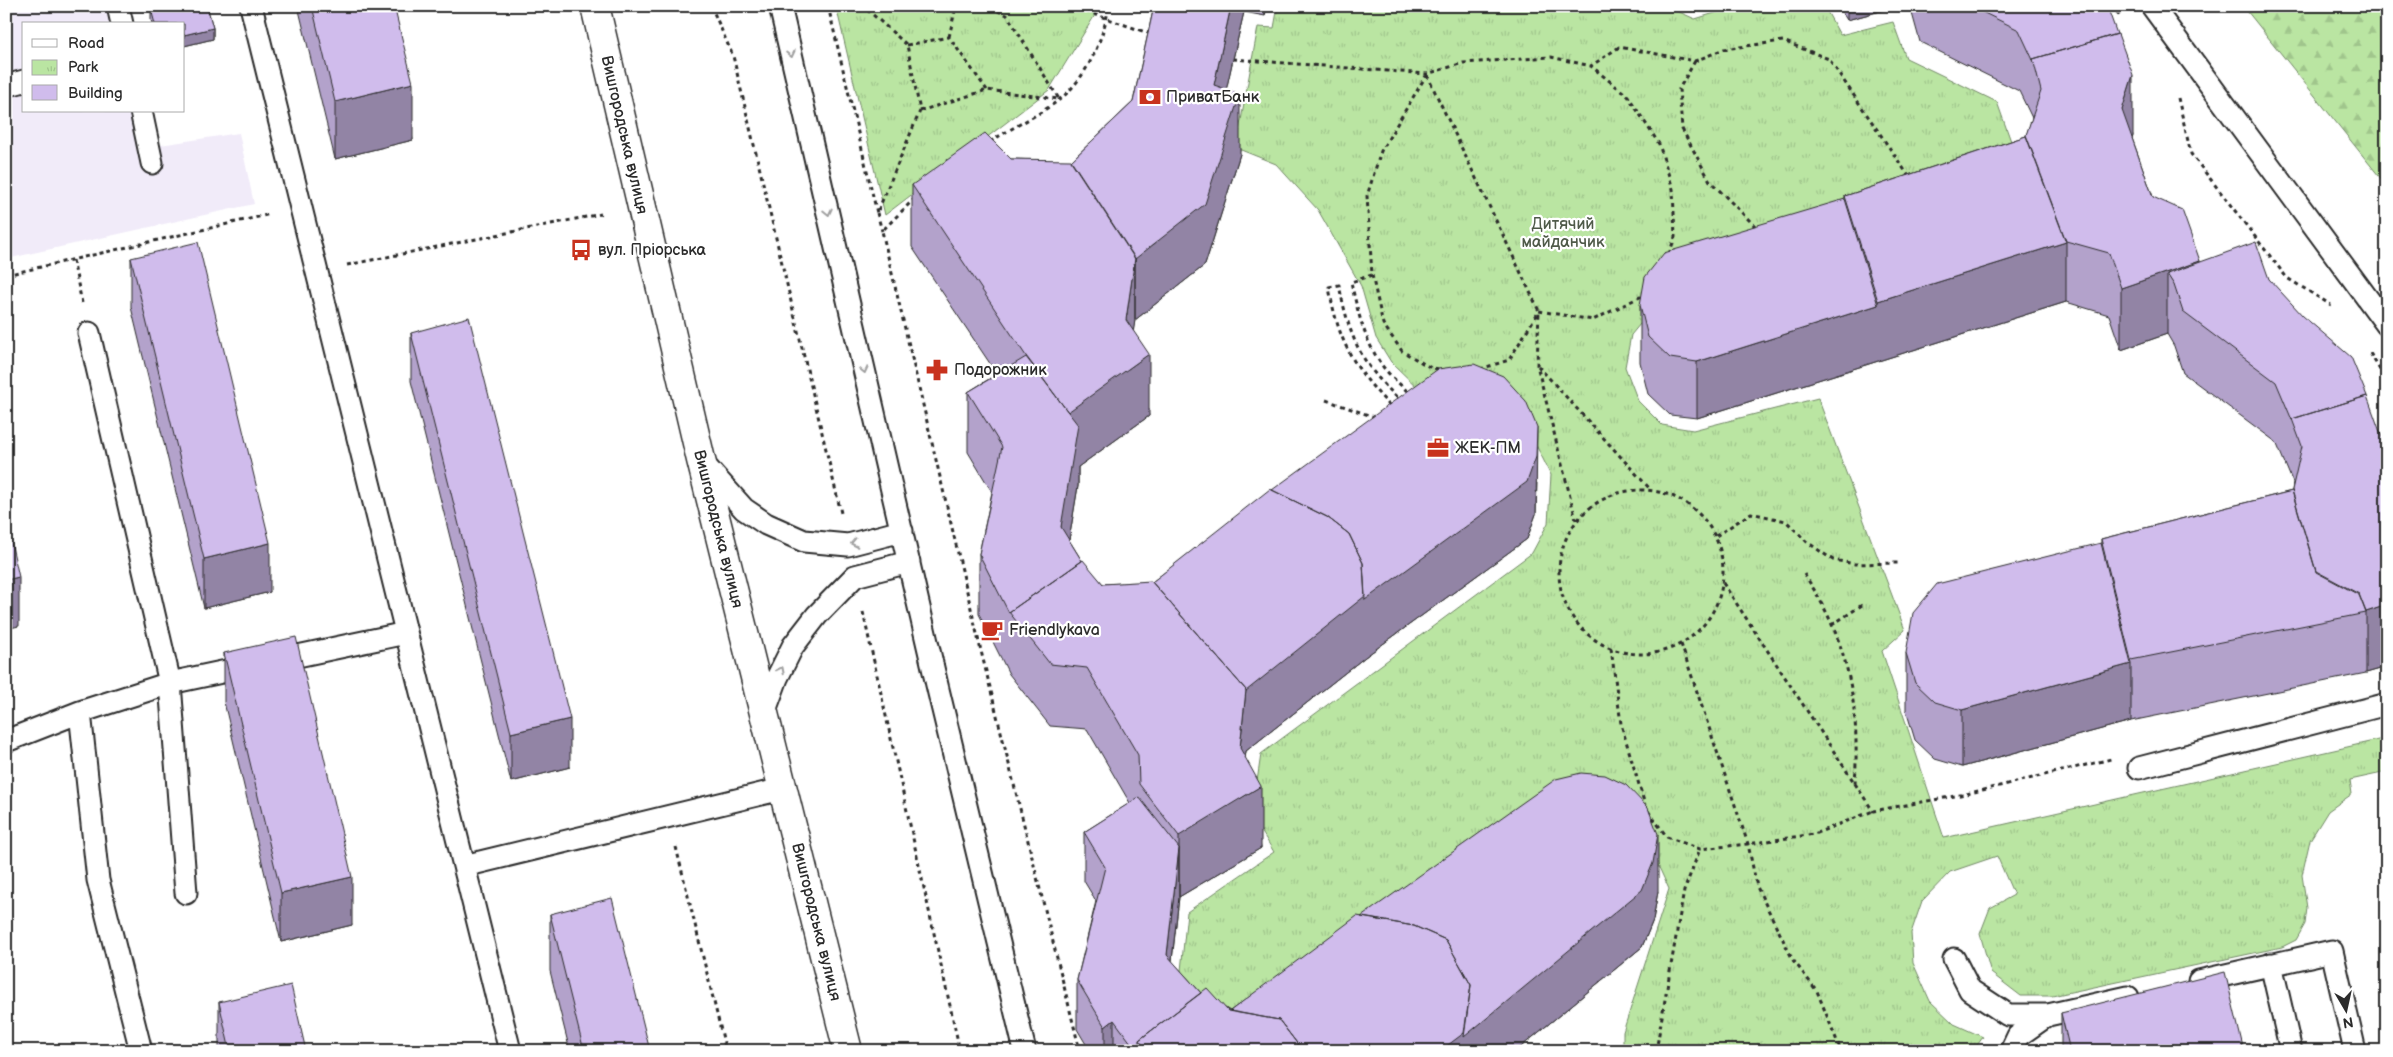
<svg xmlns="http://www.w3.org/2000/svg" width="2393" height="1057" viewBox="0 0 2393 1057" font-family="'Balsamiq Sans',sans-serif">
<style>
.built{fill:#f1ebf9}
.forest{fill:url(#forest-firs);stroke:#728866}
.park{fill:url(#park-tufts);stroke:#728866}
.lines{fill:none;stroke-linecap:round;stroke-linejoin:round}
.lane-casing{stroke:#2b2b2b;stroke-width:25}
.secondary-casing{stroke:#2b2b2b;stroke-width:31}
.path{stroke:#2b2b2b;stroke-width:3;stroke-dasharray:4 4;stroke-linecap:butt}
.lane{stroke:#fff;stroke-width:21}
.secondary{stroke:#fff;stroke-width:28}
.wall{fill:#b3a2cb;stroke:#2b2b2b}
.shaded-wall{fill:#9284a5;stroke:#2b2b2b}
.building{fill:#d0bcec;stroke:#2b2b2b}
.oneway{stroke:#a0a0a0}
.labels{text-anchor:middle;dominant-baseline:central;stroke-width:4.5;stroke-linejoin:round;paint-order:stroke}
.poi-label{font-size:16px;fill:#2b2b2b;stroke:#fff;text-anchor:start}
.street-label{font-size:16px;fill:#2b2b2b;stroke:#fff}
.park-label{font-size:16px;fill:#4f5a49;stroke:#fff}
</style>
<defs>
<pattern id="forest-firs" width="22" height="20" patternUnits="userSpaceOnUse" patternTransform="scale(1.25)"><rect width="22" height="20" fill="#bae5a2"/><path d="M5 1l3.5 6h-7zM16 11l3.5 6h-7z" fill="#a0c58c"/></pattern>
<pattern id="park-tufts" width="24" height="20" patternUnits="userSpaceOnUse" patternTransform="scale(1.25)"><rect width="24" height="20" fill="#bae5a2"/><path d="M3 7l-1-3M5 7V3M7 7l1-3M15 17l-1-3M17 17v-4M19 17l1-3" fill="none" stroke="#a0c58c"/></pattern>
</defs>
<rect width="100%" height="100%" fill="#fff"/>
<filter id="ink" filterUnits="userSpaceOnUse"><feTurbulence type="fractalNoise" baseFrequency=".02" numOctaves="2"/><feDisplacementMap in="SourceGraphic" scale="10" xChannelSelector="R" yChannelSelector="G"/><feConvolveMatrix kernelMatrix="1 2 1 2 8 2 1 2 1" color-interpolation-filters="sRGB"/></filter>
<g filter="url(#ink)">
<path class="built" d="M6,6H106L110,24H24V111H132L141,148L239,133L254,204L6,259Z"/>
<path class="forest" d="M2243,6H2387V186Z"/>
<path class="park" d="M836,6H1096L1095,15L1049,90L885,215Z
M1278,6H1666L1695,19L1738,6H1824L1840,35L1893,22L1906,58L1997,102L2023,175L1654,307L1631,335L1625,367L1638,401L1662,425L1693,430L1818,398L1905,630L1882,651L1944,838L2387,738V772L2350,780L2352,794L2328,811L2310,840L2302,875L2307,908L2305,924L2296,940L2282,947L2052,996H2021L1991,973L1980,934L1990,908L2014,895L1997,856L1950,872L1922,901L1911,933L1913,963L1930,1001L1954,1024L1983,1037L1973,1051H1623V1032L1669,889L1657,863L1238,1051L1178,1000L1187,912L1274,852L1252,816L1261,754L1532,553L1548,523L1551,475L1526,425L1424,394L1391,362L1376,338L1361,286L1318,210L1276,164L1236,148L1258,27L1274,28Z"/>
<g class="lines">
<g class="lane-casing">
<path id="lane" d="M118,6L122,24
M251,6L464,866
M780,6L937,685L1025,1051
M2152,6L2387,325
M9,85L24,81
M141,111L152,163
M89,333L170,683L186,893
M701,461L744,509L766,524L804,541L848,545L902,531
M80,712L98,880L141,1051
M763,716L777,678L793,646L817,615L855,576L909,562
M6,741L80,712L170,683L406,633
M2139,768L2387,704
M1954,959L1970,990L2008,1015H2048
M2271,964L2291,1051
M2199,981L2332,951L2355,1051
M510,1051L464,866L782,789
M2011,1051L2018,1036L2048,1015L2128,997"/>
</g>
<g class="secondary-casing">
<path id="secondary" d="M595,6L701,460L848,1051"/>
</g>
<path class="path" d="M711,6L733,56L841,513
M828,6L877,213L920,111L907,45L863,6
M1071,6L1151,34
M2112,6L2121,18
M949,37L956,6
M907,45L949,37L987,90
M1233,59L1427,74L1463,63L1551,57L1591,66
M1695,61L1679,89L1682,129L1710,181L1755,226
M1427,74L1381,151L1367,196L1372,275L1383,324L1402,351L1431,368L1440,369
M1427,75L1539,311L1537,365L1576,520
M2178,98L2191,154L2287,278L2331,305
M920,111L987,90L1059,99L1007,15L987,6
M990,142C1012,127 1038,116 1059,100C1087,78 1103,40 1109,6
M915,198L882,231L982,655L1080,1051
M877,213L882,231
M1669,254L1675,237L1673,189L1659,144L1628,96L1591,66L1619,47L1695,61L1724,49L1783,41L1829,59L1910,178
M73,260L82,303
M347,265L601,214
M6,275L271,214
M1372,275L1351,282C1358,313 1365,343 1384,368C1391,377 1401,385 1409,393
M2370,353L2387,382
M1538,366L1650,489
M1480,369L1509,360L1539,311L1593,320L1644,295
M1326,400L1377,418
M1390,406C1353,367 1338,341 1329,287L1339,285C1350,339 1360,363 1400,400
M1559 572a82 82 0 1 1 164 0a82 82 0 1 1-164 0Z
M1716,536L1751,513L1786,521L1807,542L1833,560L1855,564L1899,563
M1804,574C1849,640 1860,706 1855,784
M1723,583L1873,811L1966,794L2111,759
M863,612L960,1051
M1832,625L1862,605
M1681,644L1748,844L1757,887L1793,960L1817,991L1841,1051
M1611,648L1621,724L1645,805
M1648,811L1667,837L1700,849L1748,844L1814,834L1873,811
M676,847L726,1051
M1656,1051L1684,891L1700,849"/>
<use href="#lane" class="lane"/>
<use href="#secondary" class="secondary"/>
</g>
<path class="wall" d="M161,6H207L213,28V39L184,46V24H152L151,20V9Z
M298,6H394L413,140L335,159Z
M1154,6H1267L1265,16L1244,12L1233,59L1226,90L1240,154L1205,265L1135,320L1133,331L1149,416L1078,467V486L1069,540L1082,561L1103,584L1152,582L1272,490L1537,483L1536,514L1527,539L1365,657L1246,751L1245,758L1261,848L1179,897L1172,961L1201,993L1230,1011L1361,917L1658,891L1653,920L1642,947L1516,1051H1090L1077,1029V980L1096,901L1084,881V832L1130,803L1087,729L1050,726L1009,674L979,614V554L992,492L968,452V392L997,374L912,247V185L1011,159L1071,161L1133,102Z
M1838,6H1899L1847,20Z
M1910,6H2107L2133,136L2132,138L2153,197L2200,262L2269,279L2387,451V667L2366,673L2131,721L1962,767L1935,759L1915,740L1906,710V653L2101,543V539L2292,491L2293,483L2276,442L2183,373L2174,346L2167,334L2121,350L2109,315L2066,302L1697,418L1670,415L1648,394L1640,362V305L1845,199V196L2026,136L2032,118L2019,91L1920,42Z
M131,258L270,592L204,608L131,307Z
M411,333L570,767L511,782L411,381Z
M224,653L352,925L281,942L224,702Z
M550,914L650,1051H570L550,971Z
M219,1002L306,1051H219Z
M2061,1013L2244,1051H2061Z"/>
<path class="shaded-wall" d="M1231,6H1244V12L1233,59L1214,146V85Z
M1265,6H1267L1265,16Z
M1847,6H1899L1847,20Z
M213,28V39L184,46V35Z
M2133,75V136L2122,172V110Z
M413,83V140L335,159V102Z
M1240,94V154L1205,265L1135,320V259Z
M2066,242V302L1697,418V362L1878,305V301Z
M1135,258V320L1128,369L1149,354V416L1078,467V486L1063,576L1061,527L1068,412L1126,320Z
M2200,261V322L2167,274V334L2121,350V288Z
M1537,427L1536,514L1527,539L1365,657L1246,751L1241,798L1261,786V848L1179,897V836L1240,748L1246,690Z
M270,543V592L204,608V559Z
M19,577V626L6,629V580Z
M2387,605V667L2366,673V612Z
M2131,664V721L1962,767V710Z
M570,719V767L511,782V733Z
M1658,834V891L1653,920L1642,947L1516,1051H1440Z
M1179,848V897L1167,1004V955Z
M352,877V925L281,942V893Z
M1114,1020V1051H1105V1027Z"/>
<path class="building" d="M161,6H207L213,28L184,35V24H155L151,9Z
M312,6H394L413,83L335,102Z
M1154,6H1231L1214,85L1240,94L1205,204L1135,259L1071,161L1133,102Z
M1970,6H2107L2117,34L2033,59V60L2019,30Z
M2118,34L2133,75L2122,110L2153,197L2182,210L2200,261L2121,288L2109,253L2066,241L2026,135L2041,91L2033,59Z
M985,133L1011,159L1071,160L1135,258L1126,320L1149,354L1068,412L1026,356L912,185Z
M2026,136L2066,242L1878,301L1845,196Z
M1845,199L1878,305L1697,362L1670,358L1648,337L1640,305L1645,277L1664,253Z
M198,242L270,543L204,559L131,258Z
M2256,242L2269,279L2303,316L2351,357L2367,396L2292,419V420L2276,382L2183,312L2174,285L2167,274Z
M469,317L570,719L511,733L411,333Z
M1026,357L1078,425L1061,527L1082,561L1009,612V613L979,554L1002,447L968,392Z
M1474,364L1503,376L1526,401L1537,427L1536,457L1527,482L1365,600L1363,563L1349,534L1327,517L1272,490L1438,369Z
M2367,396L2387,451V605L2366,612L2359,594L2316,571L2292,490L2302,446L2292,419Z
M1270,489L1327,517L1349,534L1363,563L1365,596L1246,691V690L1152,582Z
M2292,491L2316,572L2359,595L2366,613L2131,660L2101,539Z
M6,520L19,577L6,580Z
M2101,543L2131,664L1962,710L1935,702L1915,683L1906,653L1913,613L1937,584Z
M1083,560L1103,584L1151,581L1246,690L1240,748L1261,786L1179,836L1139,784L1138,755L1087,668L1050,664L1009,612Z
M296,637L352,877L281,893L224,653Z
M1581,773L1605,775L1626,785L1648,808L1658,834L1653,863L1642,890L1464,1037L1471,985L1446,940L1414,926L1361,917L1556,779Z
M1139,797L1179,848L1167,955L1201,993L1139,1040V1051H1137L1114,1020L1105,1027L1077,980L1105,867L1084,832Z
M612,898L650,1051H584L550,914Z
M1357,916L1414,926L1446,940L1471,985L1464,1033L1440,1051H1303L1279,1020L1230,1011Z
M2225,972L2244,1051H2070L2061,1013Z
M291,985L306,1051H230L219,1002Z
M1207,988L1228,1011L1279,1020L1303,1051H1147L1139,1040Z
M481,1048V1051H467Z"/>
<defs><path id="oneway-chevron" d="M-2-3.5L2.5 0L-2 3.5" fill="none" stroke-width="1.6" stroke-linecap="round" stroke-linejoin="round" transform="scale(1.25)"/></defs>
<g class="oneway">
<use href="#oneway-chevron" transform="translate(791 54) rotate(77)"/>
<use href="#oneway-chevron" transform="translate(828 212) rotate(77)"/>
<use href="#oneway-chevron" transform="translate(864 370) rotate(77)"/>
<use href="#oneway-chevron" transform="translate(854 543) rotate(168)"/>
<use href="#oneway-chevron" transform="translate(781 670) rotate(-63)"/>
</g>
</g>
<defs>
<g id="bank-bare" transform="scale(1.725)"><path d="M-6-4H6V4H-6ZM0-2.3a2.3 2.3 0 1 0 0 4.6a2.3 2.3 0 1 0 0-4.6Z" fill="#c8321e" stroke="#fff" stroke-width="2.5" paint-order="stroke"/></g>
<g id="bus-bare" transform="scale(1.725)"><path d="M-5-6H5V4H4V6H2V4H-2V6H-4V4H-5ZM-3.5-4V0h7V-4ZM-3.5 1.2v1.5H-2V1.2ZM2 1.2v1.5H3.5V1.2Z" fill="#c8321e" stroke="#fff" stroke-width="2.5" paint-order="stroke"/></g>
<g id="pharmacy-bare" transform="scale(1.725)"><path d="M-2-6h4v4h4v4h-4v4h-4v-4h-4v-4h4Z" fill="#c8321e" stroke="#fff" stroke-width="2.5" paint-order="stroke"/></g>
<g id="office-bare" transform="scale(1.725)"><path d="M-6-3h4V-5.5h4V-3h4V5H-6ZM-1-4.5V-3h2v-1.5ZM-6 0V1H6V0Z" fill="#c8321e" stroke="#fff" stroke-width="2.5" paint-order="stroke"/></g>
<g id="cafe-bare" transform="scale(1.725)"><path d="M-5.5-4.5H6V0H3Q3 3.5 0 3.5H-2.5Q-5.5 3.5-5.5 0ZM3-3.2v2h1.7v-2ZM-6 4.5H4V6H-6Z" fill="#c8321e" stroke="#fff" stroke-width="2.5" paint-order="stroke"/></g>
</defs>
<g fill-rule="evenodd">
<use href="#bank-bare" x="1150" y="97"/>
<use href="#bus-bare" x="581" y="250"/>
<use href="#pharmacy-bare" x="937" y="370"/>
<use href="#office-bare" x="1438" y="448"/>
<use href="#cafe-bare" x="992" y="630"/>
</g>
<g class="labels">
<g class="poi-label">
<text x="1166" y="97">ПриватБанк</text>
<text x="598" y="250">вул. Пріорська</text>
<text x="954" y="370">Подорожник</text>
<text x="1455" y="448">ЖЕК-ПМ</text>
<text x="1009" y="630">Friendlykava</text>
</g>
<g class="street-label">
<text transform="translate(624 135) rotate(77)">Вишгородська вулиця</text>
<text transform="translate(718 529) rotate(76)">Вишгородська вулиця</text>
<text transform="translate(816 922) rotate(76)">Вишгородська вулиця</text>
</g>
<g class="park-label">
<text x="1563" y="224">Дитячий<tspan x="1563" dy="18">майданчик</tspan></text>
</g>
</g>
<rect width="2393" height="1057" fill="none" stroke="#fff" stroke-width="25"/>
<rect x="12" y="12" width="2368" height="1032" fill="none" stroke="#2b2b2b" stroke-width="2" filter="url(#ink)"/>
<rect x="22" y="22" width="162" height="90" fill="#ffffff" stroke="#aaaaaa"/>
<rect x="32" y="39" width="25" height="8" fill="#ffffff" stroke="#aaaaaa"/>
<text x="68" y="48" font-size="15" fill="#2b2b2b">Road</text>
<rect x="32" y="60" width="25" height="15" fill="url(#park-tufts)" stroke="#aaaaaa"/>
<text x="68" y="72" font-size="15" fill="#2b2b2b">Park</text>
<rect x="32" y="85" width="25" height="15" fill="#d0bcec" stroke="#aaaaaa"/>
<text x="68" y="98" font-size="15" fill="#2b2b2b">Building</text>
<g transform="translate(2346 1010) rotate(171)" stroke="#ffffff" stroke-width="4" paint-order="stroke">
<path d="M0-4L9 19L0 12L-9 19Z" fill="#2b2b2b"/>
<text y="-8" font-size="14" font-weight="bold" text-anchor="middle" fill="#2b2b2b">N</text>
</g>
</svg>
